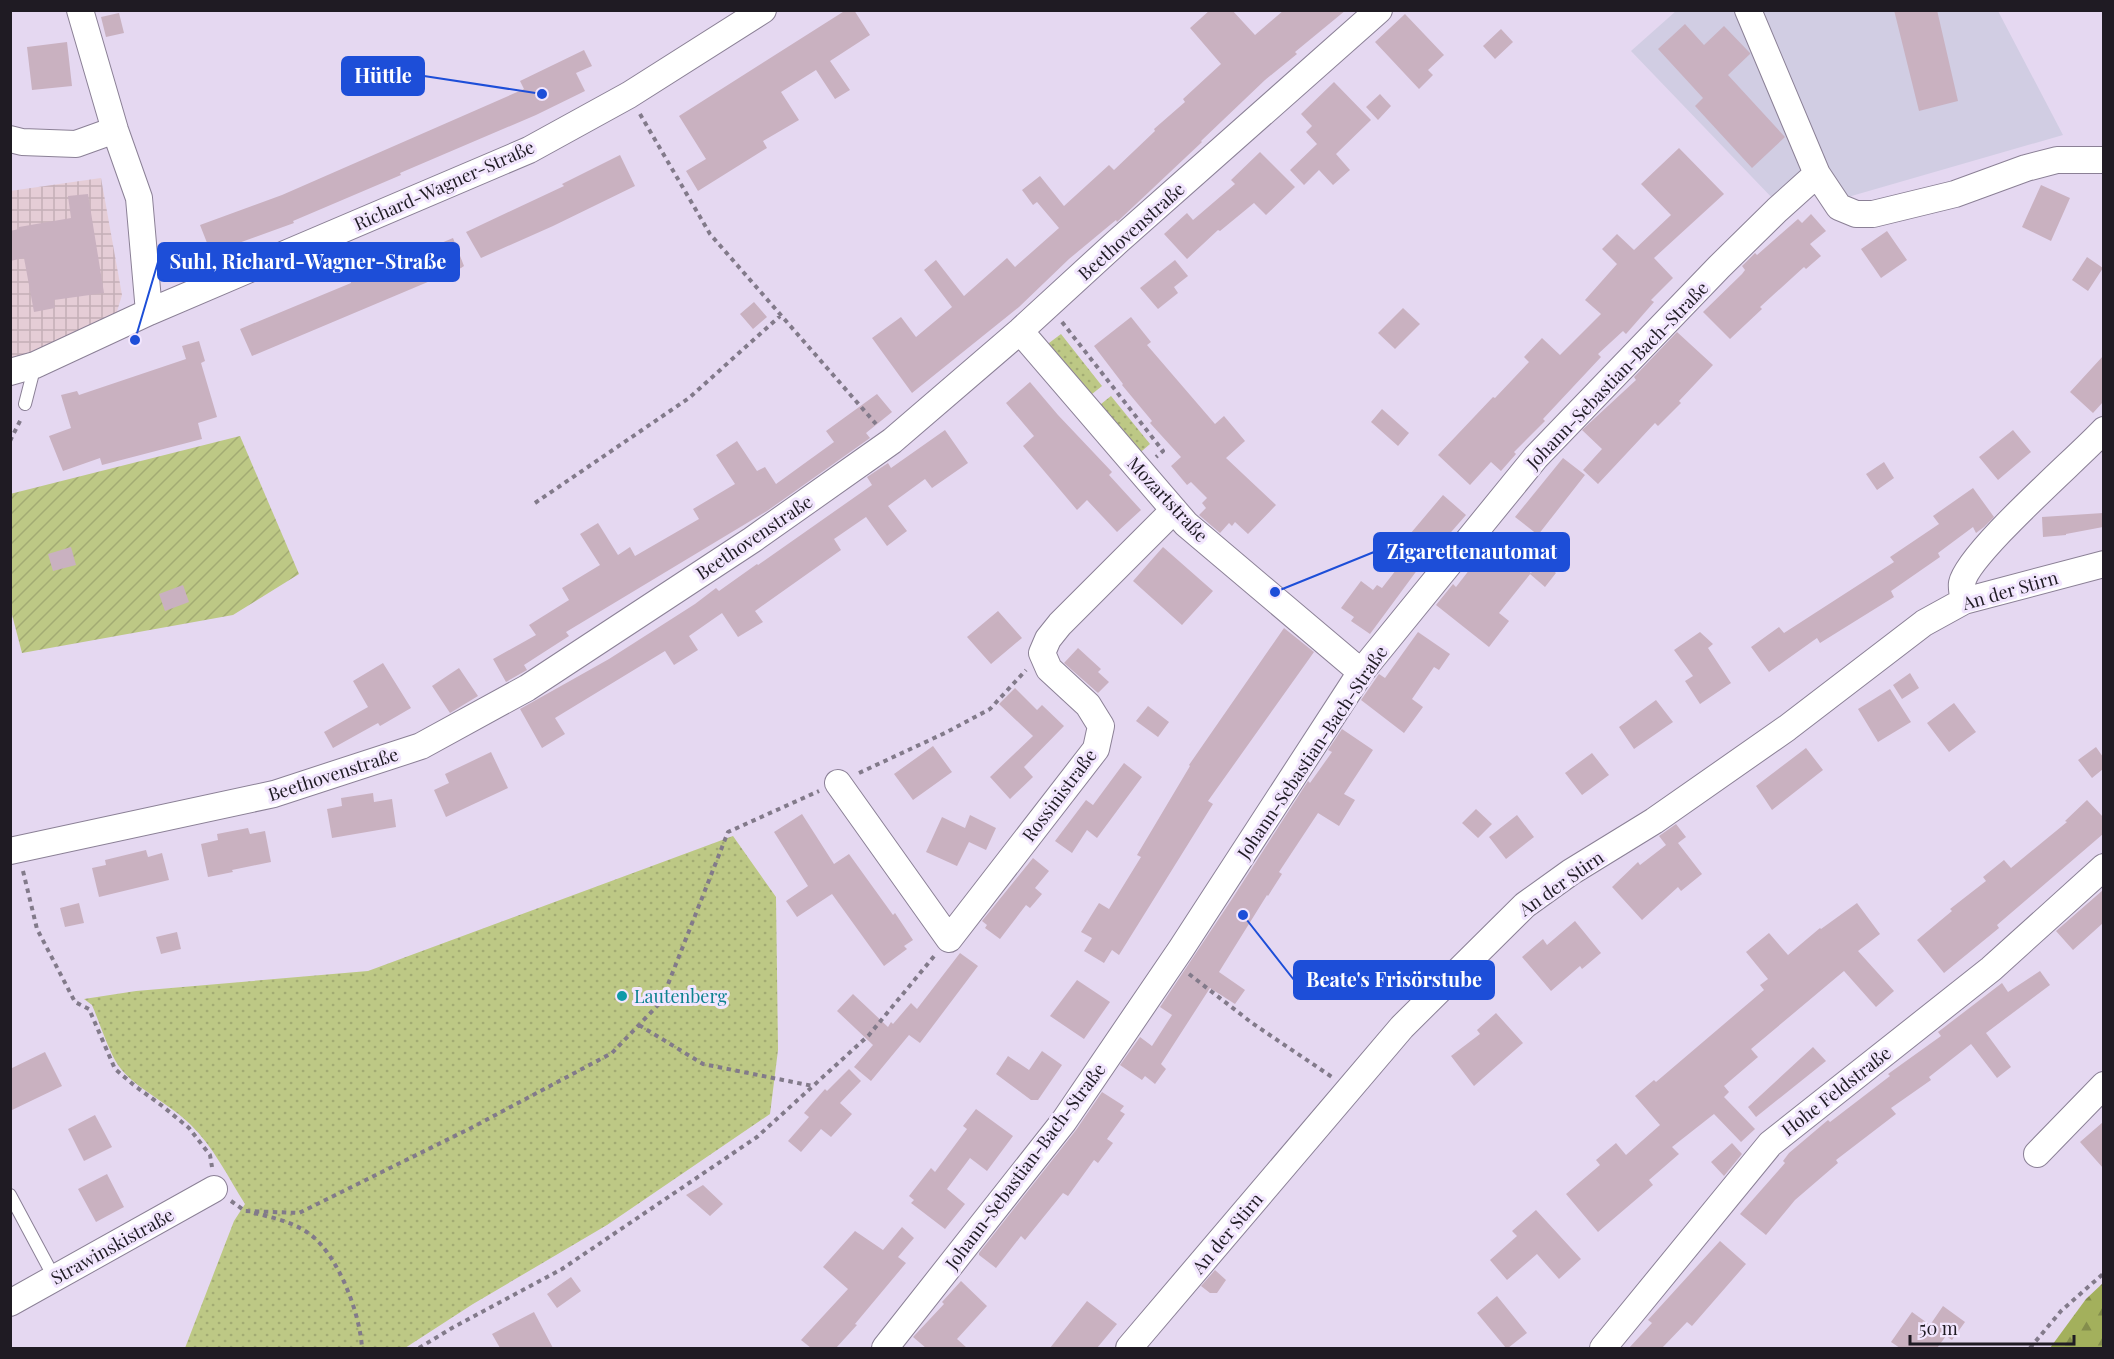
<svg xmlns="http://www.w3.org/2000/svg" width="2114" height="1359" viewBox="0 0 2114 1359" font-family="'Playfair Display',serif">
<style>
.industrial{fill:url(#industrial-grid)}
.education{fill:#d1cde3}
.grass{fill:url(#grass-dots)}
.forest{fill:url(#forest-firs)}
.garden{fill:url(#garden-furrows)}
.building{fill:#c9b1c0}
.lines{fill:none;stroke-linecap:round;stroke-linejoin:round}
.service-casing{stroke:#8b8096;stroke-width:14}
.minor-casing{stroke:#8b8096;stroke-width:28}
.path{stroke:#827a8a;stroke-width:4;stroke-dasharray:4.5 4.5;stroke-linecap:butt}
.service{stroke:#fff;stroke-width:12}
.minor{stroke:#fff;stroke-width:26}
.culture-dot{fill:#0f9aa8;stroke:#f2e6fe;stroke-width:2}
.labels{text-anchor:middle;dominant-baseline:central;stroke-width:6;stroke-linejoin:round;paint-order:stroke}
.street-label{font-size:18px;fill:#1f1b23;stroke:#f2e6fe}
.culture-label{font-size:18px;fill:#0d838f;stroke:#f2e6fe;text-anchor:start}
.leader{fill:none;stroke:#1d4ed8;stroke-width:2}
.callout-dot{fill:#1d4ed8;stroke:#f2e6fe;stroke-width:2}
.callout{fill:#1d4ed8;stroke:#1d4ed8;stroke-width:2}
.callout-label{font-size:20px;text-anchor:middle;font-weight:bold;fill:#fff}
</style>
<defs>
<pattern id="industrial-grid" width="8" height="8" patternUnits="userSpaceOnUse" patternTransform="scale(1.5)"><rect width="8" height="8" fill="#e5cdd6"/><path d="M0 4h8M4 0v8" fill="none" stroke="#c4afb7"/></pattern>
<pattern id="grass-dots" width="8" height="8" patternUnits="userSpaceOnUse" patternTransform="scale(1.5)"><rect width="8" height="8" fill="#bdc885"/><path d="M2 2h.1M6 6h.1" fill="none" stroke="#a2ab73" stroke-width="1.8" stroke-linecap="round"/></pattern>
<pattern id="forest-firs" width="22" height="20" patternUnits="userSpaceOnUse" patternTransform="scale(1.5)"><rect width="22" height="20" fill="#a3b05c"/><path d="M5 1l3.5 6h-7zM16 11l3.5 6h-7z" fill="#848e4c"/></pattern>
<pattern id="garden-furrows" width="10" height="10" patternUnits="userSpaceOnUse" patternTransform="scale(1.5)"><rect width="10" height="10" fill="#bdc885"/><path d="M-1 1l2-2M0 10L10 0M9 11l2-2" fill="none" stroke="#a2ab73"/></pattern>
</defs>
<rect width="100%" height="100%" fill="#e5d8f1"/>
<path class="industrial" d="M101,178L122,295L115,318L11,360L10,191Z"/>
<path class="education" d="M1676,11H1998L2063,135L1848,197L1830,182L1776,202L1631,51Z"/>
<path class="grass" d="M1061,334L1102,386L1087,398L1045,346Z
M1111,396L1150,444L1136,456L1096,408Z
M733,836L776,897L778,1050L770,1114L607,1225L473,1304L405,1348H185L234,1221L245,1204C228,1177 213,1146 190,1124C169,1103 134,1088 118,1065C109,1052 99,1021 92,1005L84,999L136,991L368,971Z"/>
<path class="forest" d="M2103,1283V1348H2050L2086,1299Z"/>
<path class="garden" d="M240,436L299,574L233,615L22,653L11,611L10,494Z"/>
<path class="building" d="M846,10H854L870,35L830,61L850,90L835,99L816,70L781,92L799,120L763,141L767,148L698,191L686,171L706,159L679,116Z
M1210,10H1232L1255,35L1284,10H1346L1295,52L1297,54L1265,80L1201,141L1202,142L1117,222L1116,220L1069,259L1019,307L912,393L872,338L901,317L916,337L952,307L924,270L936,260L964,296L1007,258L1015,267L1059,228L1037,202L1033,205L1022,190L1040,176L1064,206L1109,165L1114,170L1155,131L1154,129L1185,102L1183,99L1221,64L1190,28Z
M1894,10H1937L1958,101L1919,111Z
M119,13L124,33L106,37L101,17Z
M1405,14L1444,55L1428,70L1433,75L1419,89L1375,42Z
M1685,24L1704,45L1724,26L1750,53V54L1728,75L1785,137L1752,168L1695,106L1703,98L1658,49Z
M1501,29L1513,42L1495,59L1483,46Z
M67,42L72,86L32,90L27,47Z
M584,50L592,66L576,73L585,91L536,115L400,173L401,175L293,221L294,223L211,253L200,225L282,195L524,89L520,81Z
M1334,82L1371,120L1336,154L1350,170L1333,185L1319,170L1304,185L1290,170L1317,144L1306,132L1312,126L1301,114Z
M1380,94L1391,106L1378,120L1366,107Z
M1679,148L1724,194L1654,258L1673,278L1651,300L1654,302L1626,334L1623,331L1598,354L1601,357L1543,419L1545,421L1514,452L1516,454L1501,471L1491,462L1470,485L1438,455L1493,397L1495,398L1529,362L1524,357L1542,338L1560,355L1601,314L1585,300L1617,264L1602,249L1617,234L1634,250L1671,215L1641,184Z
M1260,152L1295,187L1266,215L1254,203L1220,231L1218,230L1187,259L1164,234L1187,213L1193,220L1235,184L1231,180Z
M620,155L635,186L553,226L481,258L466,232L564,186L562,184Z
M2041,185L2070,198L2051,241L2022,227Z
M88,194L104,293L54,300L55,308L34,312L24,258L10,261V231L19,229V227L71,218L68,196Z
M1811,214L1826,231L1810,244L1821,256L1806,269L1804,267L1760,307L1762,309L1730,339L1703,312L1742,274L1745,270L1742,266L1755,253L1757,255L1798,219L1802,223Z
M1887,231L1907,260L1881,278L1861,249Z
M453,238L464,266L461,268L252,356L240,329L351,283V281Z
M2087,257L2103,268L2088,291L2072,280Z
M1175,260L1188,276L1174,287L1178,293L1158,309L1140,288Z
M754,302L767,317L753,329L740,314Z
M1403,308L1420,324L1395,349L1378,333Z
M1131,317L1151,342L1147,345L1215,424L1224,416L1245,441L1226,458L1276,505L1248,534L1235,522L1232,526L1229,523L1220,533L1199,515L1206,508L1202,503L1207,498L1191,482L1187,485L1171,466L1181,457L1150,423L1152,421L1122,385L1123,384L1094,346Z
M1677,332L1713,365L1679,401L1681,403L1658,426L1655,423L1598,484L1583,470L1602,449L1582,430L1636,380L1634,377Z
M199,341L205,361L201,363L217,417L198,423L202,439L102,465L100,458L63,471L49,436L71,428L61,395L77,391L79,395L186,359L182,346Z
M2103,356V402L2093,413L2070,392Z
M1030,382L1058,415L1112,472L1109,475L1141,510L1117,532L1087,500L1077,510L1023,446L1034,436L1006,403Z
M877,394L892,412L866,433L870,438L767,511L566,632L569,636L524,665L527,670L506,682L493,659L536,635L529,625L569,600L562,588L600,565L580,534L598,523L618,555L630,547L635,556L699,519L693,509L735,484L716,455L737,441L757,471L765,467L776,484L834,442L826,431Z
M1382,409L1409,433L1398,446L1371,422Z
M945,430L968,463L932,488L925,479L888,506L907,531L887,546L866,517L834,539L841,550L755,611L763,622L738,637L722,613L689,636L698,650L674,665L665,651L555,718L565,734L542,748L520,709L609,659L695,604L716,588L719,591L757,564L758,565L872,485L867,477L888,463L891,468Z
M2013,430L2031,452L1998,480L1979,457Z
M1563,458L1585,475L1538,535L1515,517Z
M1884,462L1894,478L1877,490L1866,474Z
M1973,488L1994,517L1984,527L1976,533L1973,527L1938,553L1940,557L1891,591L1894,597L1820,643L1817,638L1769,672L1751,647L1779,627L1784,633L1894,562L1890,557L1939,524L1933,516Z
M1443,495L1466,515L1445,539L1444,537L1418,569L1370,634L1351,621L1354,617L1341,608L1361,581L1373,590L1377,585L1382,588L1403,561L1394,553Z
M2103,513V527L2066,534V535L2043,537L2042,517Z
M1491,542L1531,573L1499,613L1509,621L1489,647L1436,605L1453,584L1456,587Z
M71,547L76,565L53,571L48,554Z
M1163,547L1213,591L1182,625L1133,581Z
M1542,561L1556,573L1545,587L1530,574Z
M183,585L189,602L165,611L159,594Z
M998,611L1022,638L991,664L967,637Z
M1284,628L1314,652L1208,801L1213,804L1119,955L1112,950L1104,963L1084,951L1092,938L1081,932L1099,903L1109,909L1141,857L1137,855L1190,766L1189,765Z
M1418,632L1450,654L1439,670L1434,667L1412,699L1423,707L1404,733L1361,700L1379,674L1385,678Z
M1700,632L1713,644L1708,648L1731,683L1700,704L1685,681L1693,676L1674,650Z
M1078,648L1101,669L1098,672L1109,682L1098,693L1064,663Z
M383,663L411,708L380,726L378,723L333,748L324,732L368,707L353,681Z
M459,668L478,696L450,713L432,686Z
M1910,673L1919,688L1902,699L1893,685Z
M1015,688L1037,710L1042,705L1064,726L1024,767L1033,777L1010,799L990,777L1033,736L999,704Z
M1890,689L1911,722L1878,742L1858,709Z
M1656,700L1673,722L1634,749L1619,727Z
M1954,703L1976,732L1949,752L1927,723Z
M1148,706L1169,722L1158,737L1136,721Z
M1342,729L1373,750L1344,794L1355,800L1339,826L1318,813L1279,872L1282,874L1268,896L1267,895L1219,972L1245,990L1235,1004L1210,988L1161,1064L1166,1069L1155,1084L1145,1076L1142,1080L1120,1065L1140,1037L1152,1046L1172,1015L1160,1007L1232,899L1308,781L1310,783L1332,752L1328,750Z
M933,746L952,772L913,800L894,774Z
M2096,747L2103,757V769L2092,778L2078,760Z
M1806,748L1823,770L1772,810L1756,786Z
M491,752L508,788L446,817L434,790L449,783L445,774Z
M1592,753L1609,775L1582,795L1565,773Z
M1124,763L1142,777L1097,838L1087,830L1072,853L1055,841L1086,800L1093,805Z
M373,793L374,802L392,799L396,827L332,838L327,809L342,806L341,798Z
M2087,800L2103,817V834L1997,925L1999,928L1944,973L1917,940L1952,911L1950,909L1986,881L1983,877L2004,860L2011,868L2067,822L2065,821Z
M1476,809L1492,824L1478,838L1462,823Z
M802,814L834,864L849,854L893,915L895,913L913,940L904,946L907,949L884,966L832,894L797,917L786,901L808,886L774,832Z
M970,815L996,828L986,850L969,842L957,866L926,852L942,817L965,828Z
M1517,815L1534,837L1506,859L1489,837Z
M1676,824L1686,837L1678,843L1702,874L1681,891L1678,887L1642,920L1612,887L1638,862L1640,865L1666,845L1659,836Z
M248,828L250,834L265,831L271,862L232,870L233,872L208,877L201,844L218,840L217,834Z
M146,850L148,857L162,853L169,880L99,897L92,868L106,865L105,860Z
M1033,858L1049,871L1035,888L1042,894L1030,908L1026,905L1000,939L985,928L987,925L982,921Z
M2103,890V923L2073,950L2056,931Z
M79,903L84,923L65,927L60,908Z
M1857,903L1880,934L1858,951L1894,991L1876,1007L1844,971L1751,1049L1758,1057L1724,1086L1729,1092L1724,1097L1755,1129L1741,1142L1714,1114L1672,1147L1679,1154L1649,1180L1653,1185L1598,1232L1566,1194L1600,1165L1596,1160L1616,1143L1626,1155L1660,1125L1635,1096L1654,1080L1656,1082L1764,990L1760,985L1768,979L1746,952L1769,933L1788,955L1820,928L1821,929Z
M1575,921L1601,953L1582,969L1580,966L1551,991L1522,957L1543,939L1547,945Z
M177,932L181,949L161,954L156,937Z
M960,953L978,966L920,1043L909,1035L871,1081L854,1067L873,1045L837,1011L853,994L888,1027L891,1022L893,1024L911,1003L917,1009Z
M2040,971L2050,985L1986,1033L2011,1067L1997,1078L1971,1044L1929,1077L1931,1080L1891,1108L1896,1114L1836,1160L1838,1163L1795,1200L1766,1235L1740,1214L1785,1163L1783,1161L1789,1153L1828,1120L1830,1122L1890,1076L1888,1074L1941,1036L1938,1032L2002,983L2008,992Z
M1077,980L1110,1002L1084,1039L1050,1016Z
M1496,1013L1523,1043L1474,1086L1451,1056L1480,1034L1477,1030Z
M1813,1047L1826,1061L1756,1117L1748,1107Z
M1042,1051L1062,1065L1038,1100H1031L996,1074L1008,1056L1029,1070Z
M45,1052L62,1086L10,1111V1069Z
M849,1069L861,1081L840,1103L852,1114L831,1137L821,1129L801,1152L788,1141L809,1117L804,1113L825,1089L827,1091Z
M1102,1092L1124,1106L1120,1111L1125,1114L1107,1139L1113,1143L1098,1163L1094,1160L1068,1196L1063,1193L1025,1240L1021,1236L996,1268L979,1255V1253L1076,1130Z
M976,1109L1013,1136L987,1171L970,1158L947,1189L965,1204L945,1229L911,1203L914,1200L909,1196L931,1168L935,1172L967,1129L963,1126Z
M95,1115L112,1147L84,1161L68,1129Z
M2103,1122V1168L2080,1142Z
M1732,1143L1742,1154L1724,1176L1711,1162Z
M107,1174L124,1207L96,1222L78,1189Z
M703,1185L723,1204L710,1216L686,1195Z
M1536,1210L1581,1259L1559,1279L1537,1254L1507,1280L1490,1260L1517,1236L1512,1231Z
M902,1227L914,1238L898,1257L906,1263L855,1324L857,1325L836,1348H811L801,1340L848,1289L823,1267L855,1231L883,1250Z
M1720,1241L1746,1264L1692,1326L1687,1322L1662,1348H1629L1652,1323L1648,1320Z
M1215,1270L1226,1280L1217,1293H1210L1201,1286Z
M571,1277L581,1291L557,1308L547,1294Z
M961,1281L987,1306L957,1339L967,1348H926L913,1337L944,1304L942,1302Z
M1497,1296L1527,1333L1508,1348H1506L1477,1313Z
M1087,1301L1117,1324L1097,1348H1050Z
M1943,1306L1965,1322L1952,1340L1946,1336L1937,1348H1900L1891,1342L1912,1312L1930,1325Z
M534,1312L553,1348H500L492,1334Z"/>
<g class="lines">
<g class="service-casing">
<path id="service" d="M25,404L35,365
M10,1195L55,1279"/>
</g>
<g class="minor-casing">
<path id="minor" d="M80,10L115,130L139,198L149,312
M1748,10L1817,174L1839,207L1856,214H1873L1955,194L2026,168L2057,160H2104
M10,139L22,142L76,144L115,130
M1020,331L1186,524L1361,672
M10,372L35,365L149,312L529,150L629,95L763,10
M1964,601C1963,596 1961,588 1962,583C1968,553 2077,459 2104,430
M838,783L949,939L1096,749L1101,726L1088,705L1049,669L1042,653L1048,639L1060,624L1174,510
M10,851L274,794L421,746L527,688L752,540L892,441L1020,331L1117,242L1379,10
M2037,1154L2104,1085
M10,1303L214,1189
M885,1348L1064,1121L1181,949L1361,672L1536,457L1719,267L1777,210L1817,174
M1129,1348L1402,1027L1525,905L1571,872L1654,821L1787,728L1924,623L1964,601L2104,564
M1603,1348L1770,1144L1991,969L2104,867"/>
</g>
<path class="path" d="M640,114L710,234L876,424
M1062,322L1163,451L1156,457
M10,441L21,419
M535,503L689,398L780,316
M859,773L947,732L990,709L1026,670
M23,871L37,929L75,1002L89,1009L115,1069L135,1086L161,1105L189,1128L210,1155L212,1167
M1189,974L1252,1023L1332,1077
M639,1025L703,1064L813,1086
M231,1201L245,1211L299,1213L471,1128L612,1053L661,1002L728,832L819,791
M254,1213C274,1218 294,1222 311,1235C339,1257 360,1314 362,1348
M419,1348L452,1328L562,1269L757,1137L869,1035L935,955
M2030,1348L2061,1311L2104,1273"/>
<use href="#service" class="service"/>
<use href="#minor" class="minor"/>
</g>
<circle class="culture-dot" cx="622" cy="996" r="6"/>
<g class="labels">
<g class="street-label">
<text transform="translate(444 185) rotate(-24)">Richard-Wagner-Straße</text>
<text transform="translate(1131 231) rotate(-42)">Beethovenstraße</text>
<text transform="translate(1617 375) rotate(-46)">Johann-Sebastian-Bach-Straße</text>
<text transform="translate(1168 499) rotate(47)">Mozartstraße</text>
<text transform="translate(754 537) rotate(-34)">Beethovenstraße</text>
<text transform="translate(2010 590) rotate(-16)">An der Stirn</text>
<text transform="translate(1312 752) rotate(-56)">Johann-Sebastian-Bach-Straße</text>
<text transform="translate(333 774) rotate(-18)">Beethovenstraße</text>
<text transform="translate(1059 795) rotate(-53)">Rossinistraße</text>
<text transform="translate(1561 883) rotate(-35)">An der Stirn</text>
<text transform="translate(1836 1091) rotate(-38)">Hohe Feldstraße</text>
<text transform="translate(1025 1166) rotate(-53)">Johann-Sebastian-Bach-Straße</text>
<text transform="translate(1227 1233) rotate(-50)">An der Stirn</text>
<text transform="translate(112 1246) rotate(-29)">Strawinskistraße</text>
</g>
<g class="culture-label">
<text x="634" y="996">Lautenberg</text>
</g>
</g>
<path class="leader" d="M542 94L424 76M135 340L158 262M1275 592L1374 552M1243 915L1294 980"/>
<g class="callout-dot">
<circle cx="542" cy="94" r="6"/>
<circle cx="135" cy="340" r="6"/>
<circle cx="1275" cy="592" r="6"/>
<circle cx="1243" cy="915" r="6"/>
</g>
<g class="callout">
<rect x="342" y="57" width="82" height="38" rx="6"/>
<rect x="158" y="243" width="301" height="38" rx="6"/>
<rect x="1374" y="533" width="195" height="38" rx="6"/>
<rect x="1294" y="961" width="200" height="38" rx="6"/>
</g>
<g class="callout-label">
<text x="383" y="83">Hüttle</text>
<text x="308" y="269">Suhl, Richard-Wagner-Straße</text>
<text x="1472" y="559">Zigarettenautomat</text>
<text x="1394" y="987">Beate's Frisörstube</text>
</g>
<rect width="2114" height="1359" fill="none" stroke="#1f1b23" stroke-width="24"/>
<path d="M1910 1335v9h164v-9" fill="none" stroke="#1f1b23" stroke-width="3"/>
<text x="1919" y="1335" font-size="18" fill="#1f1b23" stroke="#f2e6fe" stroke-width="4.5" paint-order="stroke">50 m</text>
</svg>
